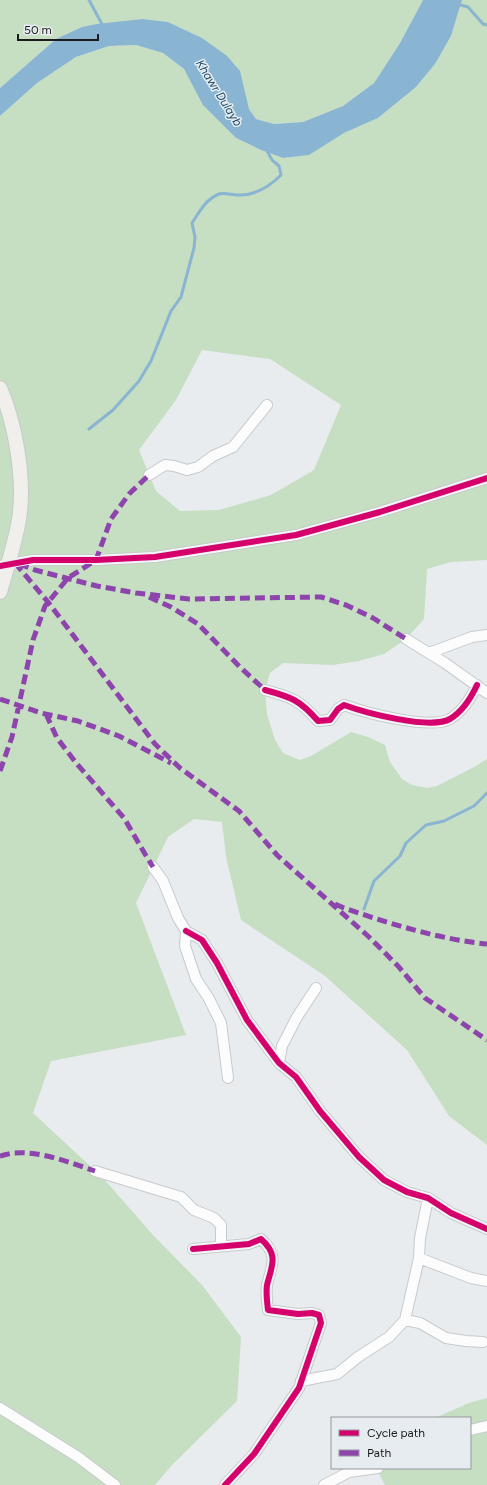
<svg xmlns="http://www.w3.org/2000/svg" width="487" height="1485" viewBox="0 0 487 1485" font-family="Figtree,sans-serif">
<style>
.green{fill:#c6dec1;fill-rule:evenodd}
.water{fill:#89b5d3}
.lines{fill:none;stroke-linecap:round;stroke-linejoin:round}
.stream{stroke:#89b5d3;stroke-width:3}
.street-casing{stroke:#c7cacc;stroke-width:12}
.secondary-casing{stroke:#c7cacc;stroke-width:16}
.street{stroke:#fcfcfd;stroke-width:10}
.secondary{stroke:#f1efec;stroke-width:14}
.quiet{stroke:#8e44ad;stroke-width:5;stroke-dasharray:10 5;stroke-linecap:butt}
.cycleway-casing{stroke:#e7ecf1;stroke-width:8}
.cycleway{stroke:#d6006c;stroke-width:6}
.labels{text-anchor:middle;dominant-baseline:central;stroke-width:3;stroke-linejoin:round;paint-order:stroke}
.water-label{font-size:12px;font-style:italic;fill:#1b4b68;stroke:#e7ecf1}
</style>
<rect width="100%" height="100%" fill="#e9ecef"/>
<path class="green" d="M0,0H423L400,43L374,83L343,106L303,122L274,124L256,119L249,109L245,97L202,38L168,22L143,19L56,39L0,88Z
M462,0H487V560L451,562L427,569L424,619L406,639L384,654L359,661L333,665L283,663L270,673L265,690L267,714L275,740L283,753L300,760L311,756L351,732L368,737L385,745L390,762L402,779L412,785L427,788L437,786L474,767L487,759V1145L449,1116L407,1050L325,976L241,920L226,857L222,822L194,819L168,837L136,903L186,1035L51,1061L33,1113L103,1178L153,1235L202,1285L241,1337L237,1401L171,1466L155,1485H0V116L37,83L76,57L109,46L136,45L163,53L184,69L192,83L221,122L236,138L261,150L283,158L308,155L344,133L378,118L416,87L435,64L451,36ZM202,350L270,359L341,405L314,470L271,495L219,510L180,511L156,491L139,450L176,400Z
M487,1398V1485H385L376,1468H470V1418H435L469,1403Z"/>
<path class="water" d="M423,0H462L451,36L435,64L416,87L378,118L344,133L309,155L283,158L261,150L236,138L203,105L184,69L163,53L136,45L109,46L76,57L37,83L0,116V88L56,39L82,27L97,24L143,19L168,22L202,38L227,56L240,71L249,109L256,119L274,124L303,122L343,106L374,83L400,43Z"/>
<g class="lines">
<path class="stream" d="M89,0L103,26
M457,4L468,7L483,24L487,25
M89,429L113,410L139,381L151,361L171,311L181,297L194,248L195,237L192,223C200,211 205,200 219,194C224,192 232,195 237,195C255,196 269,187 281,175L279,166L272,160L266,149
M364,909L374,881L400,856L406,843L426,825L444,821L474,806L487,793"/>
<g class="street-casing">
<path id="street" d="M149,475L165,465L174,466L187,470L198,467L213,456L233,447L267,405
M0,566L33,560H96L155,557L296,535L380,512L487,478
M406,639L445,663L487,693
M429,653L472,637L487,635
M265,690C291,697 300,700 318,721L330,720L338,709L344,705C366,713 430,730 450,719C463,711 471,698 477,685
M153,867L163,881L178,918L186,931L185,946L196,979L208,997L221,1023L228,1078
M186,931L202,940L217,963L247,1020L279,1063L296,1077L320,1111L359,1157L384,1180L407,1192L428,1198L451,1213L487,1229
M279,1063L282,1046L297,1017L316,988
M95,1171L181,1197L194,1210L214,1218L221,1225V1246
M193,1249L249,1244L261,1239C279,1255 272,1265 267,1285C266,1292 267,1302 268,1310L298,1314L312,1313L319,1315L321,1323L299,1388L254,1454L225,1485
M419,1258L471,1278L487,1281
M405,1320L420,1323L446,1338L466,1341L483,1342
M301,1381L337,1374L358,1357L389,1337L405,1320L419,1258L420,1238L428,1198
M0,1408L78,1457L115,1485
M470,1430L487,1426
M324,1485L349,1472L378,1468"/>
</g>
<g class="secondary-casing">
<path id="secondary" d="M0,388C15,422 24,475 20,512C17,539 7,566 0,592"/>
</g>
<use href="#street" class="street"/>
<use href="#secondary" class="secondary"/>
<path class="quiet" d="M15,563L48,602L155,744L180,768L239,811L277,855L369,937L398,966L425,998L487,1040
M19,564L35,570L97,586L136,593L189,599L321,597L346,605L373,618L406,639
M149,597L171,607L198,624L242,669L265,690
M0,699L41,713L78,721L119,736L171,763
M46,714L57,738L77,764L124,818L145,854L153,867
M0,771L12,737L33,640L45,606L68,578L96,560L111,519L129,494L149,475
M335,904L344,908C391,924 438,939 487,944
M0,1156C5,1155 10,1153 15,1153C42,1151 70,1163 95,1171"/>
<g class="cycleway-casing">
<path id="cycleway" d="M0,566L33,560H96L155,557L296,535L380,512L487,478
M265,690C291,697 300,700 318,721L330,720L338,709L344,705C366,713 430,730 450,719C463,711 471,698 477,685
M186,931L202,940L217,963L247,1020L279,1063L296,1077L320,1111L359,1157L384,1180L407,1192L428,1198L451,1213L487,1229
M193,1249L249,1244L261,1239C279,1255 272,1265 267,1285C266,1292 267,1302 268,1310L298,1314L312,1313L319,1315L321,1323L299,1388L254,1454L225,1485"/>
</g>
<use href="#cycleway" class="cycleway"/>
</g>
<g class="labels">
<g class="water-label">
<text transform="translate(219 93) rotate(58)">Khawr Dulayb</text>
</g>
</g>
<rect x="331" y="1417" width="140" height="52" fill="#e7ecf1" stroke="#95989c"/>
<rect x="339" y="1430" width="20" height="6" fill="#d6006c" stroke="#95989c"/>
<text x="367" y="1437" font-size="12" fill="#191b1c">Cycle path</text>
<rect x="339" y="1450" width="20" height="6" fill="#8e44ad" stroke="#95989c"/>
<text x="367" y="1457" font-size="12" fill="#191b1c">Path</text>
<path d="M18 34v6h80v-6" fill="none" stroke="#191b1c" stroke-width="2"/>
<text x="24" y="34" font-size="12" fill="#191b1c" stroke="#e7ecf1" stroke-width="3" paint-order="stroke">50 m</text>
</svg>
